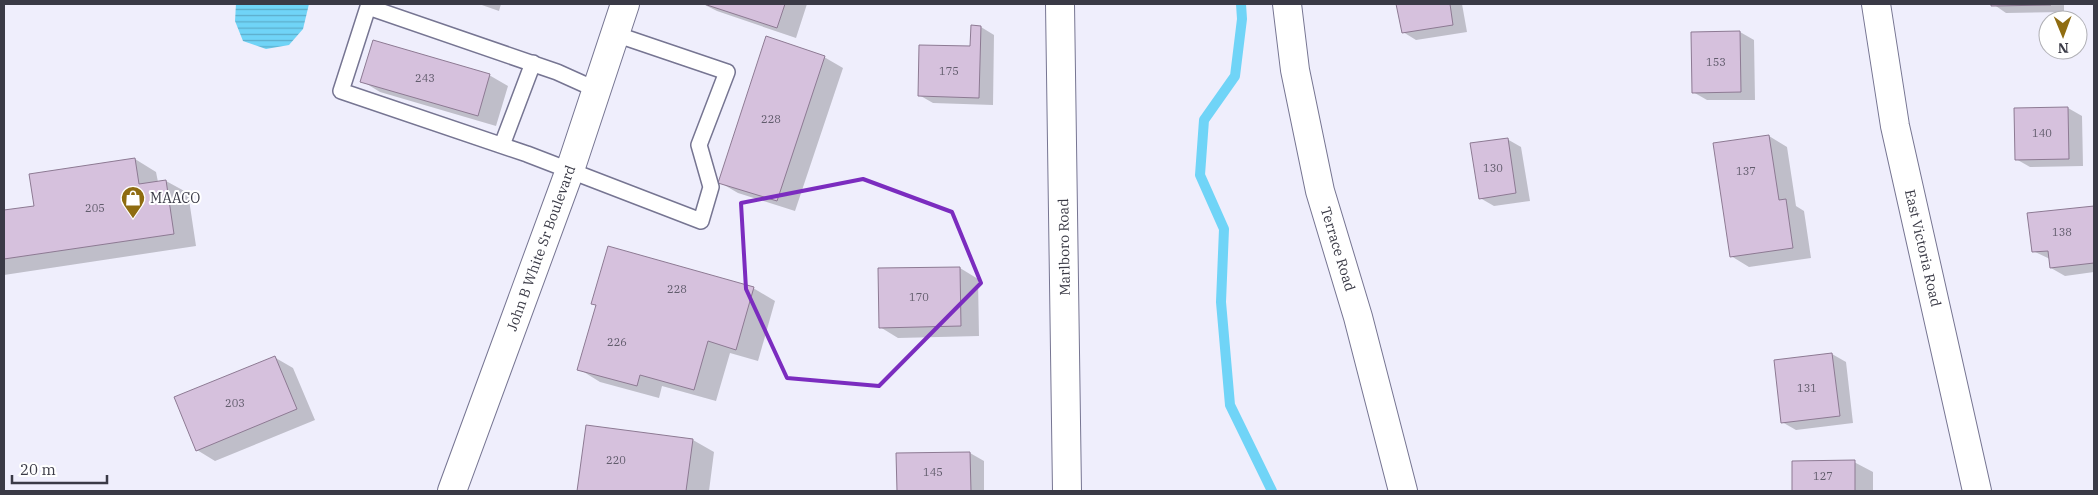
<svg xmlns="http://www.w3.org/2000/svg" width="2098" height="495" font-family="'IBM Plex Serif',serif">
	<defs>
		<pattern id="water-rules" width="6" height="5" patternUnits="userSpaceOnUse" patternTransform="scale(1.25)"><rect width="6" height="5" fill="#70d4f7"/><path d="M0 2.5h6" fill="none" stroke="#5dadca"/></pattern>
	</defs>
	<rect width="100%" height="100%" fill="#efeefc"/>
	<path fill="url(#water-rules)" d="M 236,4 L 309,4 L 303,29 L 289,45 L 266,49 L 243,41 L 235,21 Z"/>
	<path fill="#0003" d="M 479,4 L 501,4 L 499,11 Z
		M 703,4 L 807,4 L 796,38 L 717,11 Z
		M 1398,4 L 1462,4 L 1467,32 L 1416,40 L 1403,32 Z
		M 1993,4 L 2064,4 L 2064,12 L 2006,13 Z
		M 981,27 L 994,35 L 993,105 L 933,103 L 919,95 L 971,47 Z
		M 1740,32 L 1754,40 L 1755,100 L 1707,100 L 1693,92 Z
		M 824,57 L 843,68 L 795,211 L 738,193 L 719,182 Z
		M 489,75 L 508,86 L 496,126 L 380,92 L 362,81 Z
		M 2068,108 L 2082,116 L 2083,166 L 2030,167 L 2016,159 Z
		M 1769,136 L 1787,147 L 1796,206 L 1804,211 L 1811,258 L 1749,267 L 1731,256 Z
		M 1507,139 L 1521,147 L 1530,201 L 1494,206 L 1480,198 Z
		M 135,159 L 156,172 L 158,182 L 166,181 L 188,193 L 196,246 L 4,275 L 4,211 L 35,207 Z
		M 2094,207 L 2094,272 L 2065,276 L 2051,268 L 2050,259 L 2033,251 L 2029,214 Z
		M 960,268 L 978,279 L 979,336 L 898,338 L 880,327 Z
		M 753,288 L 775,301 L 758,361 L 730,353 L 716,401 L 662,386 L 659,398 L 600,382 L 579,369 L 597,306 L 593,303 Z
		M 1832,354 L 1846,362 L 1853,423 L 1796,430 L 1782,422 Z
		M 274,357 L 293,368 L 315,420 L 215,461 L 197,450 Z
		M 587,426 L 693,440 L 714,452 L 709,491 L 579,491 Z
		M 970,453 L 984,461 L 984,491 L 898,491 L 897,454 Z
		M 1854,462 L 1873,472 L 1873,491 L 1794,491 L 1793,463 Z"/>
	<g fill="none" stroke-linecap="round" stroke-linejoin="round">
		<path stroke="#70d4f7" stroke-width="10" d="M 1241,4 L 1242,19 L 1235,76 L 1204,120 L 1200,175 L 1224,229 L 1221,302 L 1230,405 L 1272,491"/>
	</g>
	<path fill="#d6c1dd" stroke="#8d7a93" d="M 704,4 L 785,4 L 777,28 Z
		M 1396,4 L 1450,4 L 1453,25 L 1402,33 Z
		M 1991,4 L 2051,4 L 2051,5 L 1991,6 Z
		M 971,25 L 981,26 L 979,98 L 918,96 L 919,45 L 970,46 Z
		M 1740,31 L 1741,92 L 1692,93 L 1691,32 Z
		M 766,36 L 825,56 L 777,201 L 718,183 Z
		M 373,40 L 490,74 L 478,116 L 360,82 Z
		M 2068,107 L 2069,159 L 2015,160 L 2014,108 Z
		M 1769,135 L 1779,200 L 1786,199 L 1793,248 L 1730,257 L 1713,143 Z
		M 1508,138 L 1516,193 L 1479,199 L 1470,143 Z
		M 135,158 L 139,184 L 166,180 L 174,234 L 4,259 L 4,210 L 34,206 L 29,174 Z
		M 2094,206 L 2094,263 L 2050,268 L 2048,251 L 2032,252 L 2027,213 Z
		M 608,246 L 754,287 L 736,350 L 708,341 L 694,390 L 640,375 L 637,386 L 577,370 L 596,305 L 591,304 Z
		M 960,267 L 961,326 L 879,328 L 878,268 Z
		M 1832,353 L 1840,416 L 1781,423 L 1774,360 Z
		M 275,356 L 297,409 L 196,451 L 174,397 Z
		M 586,425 L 693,439 L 686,491 L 577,491 Z
		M 970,452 L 971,491 L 897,491 L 896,453 Z
		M 1855,460 L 1855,491 L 1792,491 L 1792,461 Z"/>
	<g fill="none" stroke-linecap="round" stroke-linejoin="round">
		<g stroke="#767592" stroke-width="18">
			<path id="service" d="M 597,90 L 557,72 L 368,7 L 341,91 L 527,154 L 701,221 L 711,187 L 699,145 L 727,72 L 615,34
				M 502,145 L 533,63"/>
		</g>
		<g stroke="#767592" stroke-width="30">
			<path id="minor" d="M 1060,4 L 1067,491
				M 1287,4 L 1295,70 L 1320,191 L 1358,317 L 1403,491
				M 1876,4 L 1895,126 L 1977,491"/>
		</g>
		<g stroke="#767592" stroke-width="30">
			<path id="secondary" d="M 452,491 L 570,170 L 625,4"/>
		</g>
		<use href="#service" stroke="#fff" stroke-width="15"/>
		<use href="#minor" stroke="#fff" stroke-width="28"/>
		<use href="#secondary" stroke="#fff" stroke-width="28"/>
	</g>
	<path fill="none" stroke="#7b2cbf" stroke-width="4" stroke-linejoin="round" d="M 863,179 L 952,212 L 981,283 L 879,386 L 787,378 L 746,289 L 741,203 Z"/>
	<defs>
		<g id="shop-pin" transform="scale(1.25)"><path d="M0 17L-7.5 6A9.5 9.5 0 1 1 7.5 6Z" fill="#8f6c11" stroke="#fff"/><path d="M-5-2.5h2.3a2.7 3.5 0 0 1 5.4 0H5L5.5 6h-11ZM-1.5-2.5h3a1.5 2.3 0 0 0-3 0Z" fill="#fff"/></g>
	</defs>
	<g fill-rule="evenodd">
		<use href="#shop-pin" x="133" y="198"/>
	</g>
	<g text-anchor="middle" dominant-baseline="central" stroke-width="4" stroke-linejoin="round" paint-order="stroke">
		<g font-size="11" fill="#615c6c">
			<text x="1716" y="62">153</text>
			<text x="949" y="71">175</text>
			<text x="425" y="78">243</text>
			<text x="771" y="119">228</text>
			<text x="2042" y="133">140</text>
			<text x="1493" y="168">130</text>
			<text x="1746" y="171">137</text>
			<text x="95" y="208">205</text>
			<text x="2062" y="232">138</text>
			<text x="677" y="289">228</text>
			<text x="919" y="297">170</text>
			<text x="617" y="342">226</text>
			<text x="1807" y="388">131</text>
			<text x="235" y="403">203</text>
			<text x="616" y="460">220</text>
			<text x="933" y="472">145</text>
			<text x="1823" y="476">127</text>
		</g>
		<g font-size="14" fill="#3a3a46" stroke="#fff" text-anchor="start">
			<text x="150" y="198">MAACO</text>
		</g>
		<g font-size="14" fill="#3a3a46" stroke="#fff">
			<text transform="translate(1064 247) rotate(-91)">Marlboro Road</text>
			<text transform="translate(541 248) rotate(-70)">John B White Sr Boulevard</text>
			<text transform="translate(1923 248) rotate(77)">East Victoria Road</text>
			<text transform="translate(1338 249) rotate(73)">Terrace Road</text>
		</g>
	</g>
	<rect width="2098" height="495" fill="none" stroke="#3a3a46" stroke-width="10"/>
	<g transform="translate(2063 35) rotate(179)"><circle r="24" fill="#ffffff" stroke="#b0b0b5"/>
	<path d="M0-4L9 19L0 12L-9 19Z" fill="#8f6c11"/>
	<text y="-8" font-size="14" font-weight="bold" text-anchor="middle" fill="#3a3a46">N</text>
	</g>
	<path d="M12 475v8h95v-8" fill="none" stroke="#3a3a46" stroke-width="2.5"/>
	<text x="20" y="475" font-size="15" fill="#3a3a46" stroke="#ffffff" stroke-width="4" paint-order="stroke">20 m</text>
</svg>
